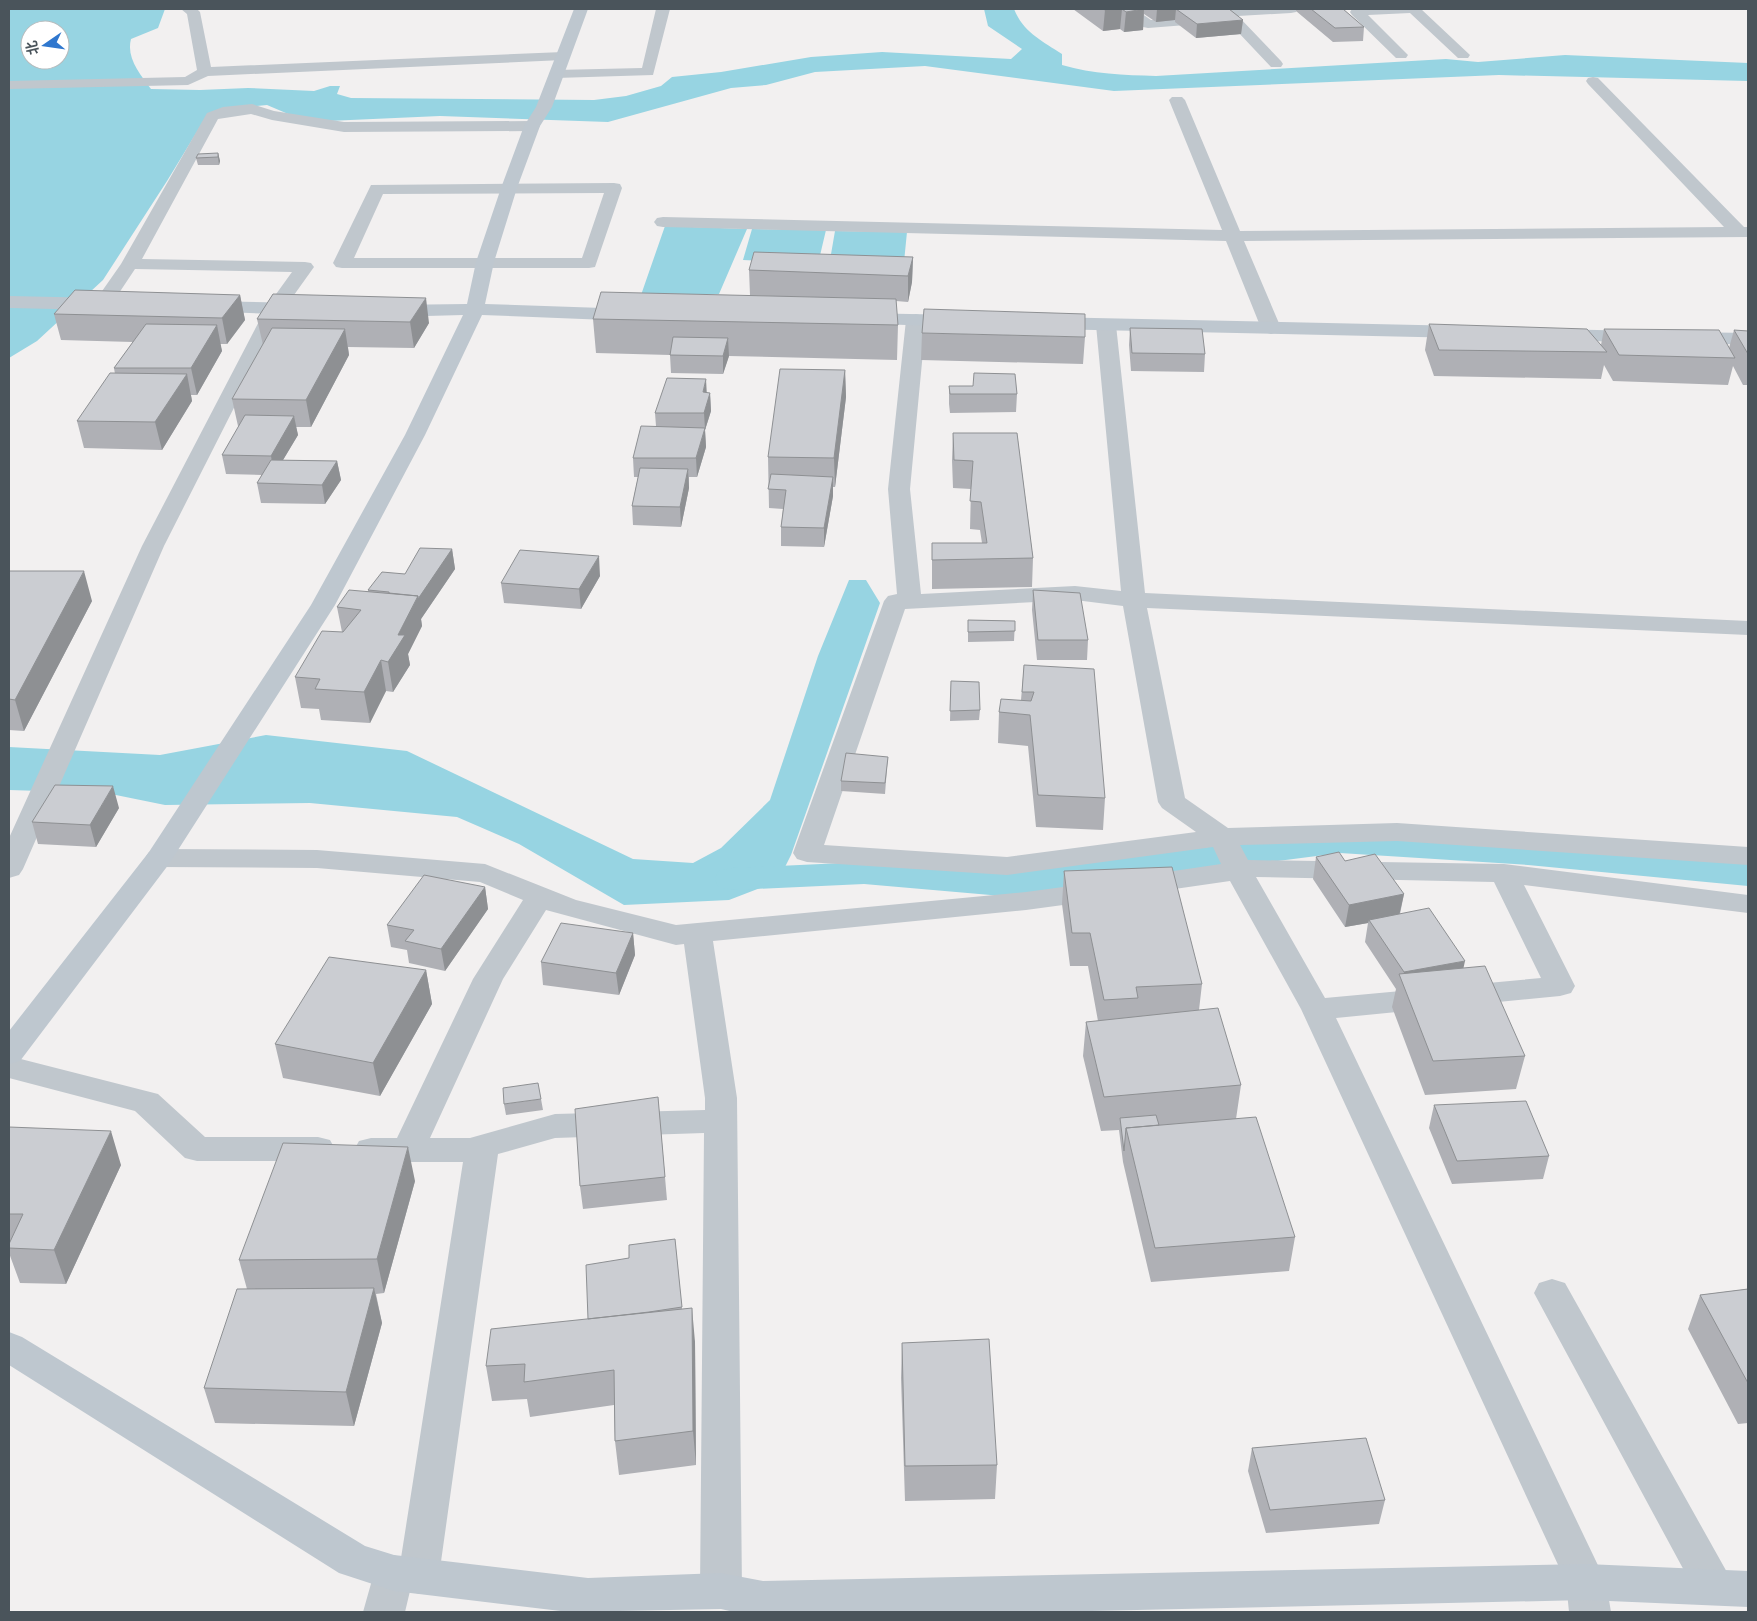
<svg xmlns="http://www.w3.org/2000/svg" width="1757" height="1621" font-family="Quicksand,'Noto Sans SC',sans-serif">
	<rect width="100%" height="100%" fill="#f2f0f0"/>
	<path fill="#97d4e2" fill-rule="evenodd" d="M 9,9 L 165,9 L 158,28 L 131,39 C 126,58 140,74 151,89 L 200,90 L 248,88 L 314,91 L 330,86 L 340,86 L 337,94 L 351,98 L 594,100 L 626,96 L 661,86 L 672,77 L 721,72 L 811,57 L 882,52 L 1011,59 L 1022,49 L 988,26 L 984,9 L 1014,9 C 1023,32 1042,41 1062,54 L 1062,65 C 1093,74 1124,75 1156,76 L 1446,59 L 1478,62 L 1565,55 L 1748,63 L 1748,81 L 1499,75 L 1114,91 L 925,66 L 815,72 L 766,85 L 731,88 L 608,122 L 440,116 L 328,121 L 300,119 L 267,105 L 245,107 L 206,117 L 167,181 L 103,280 L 37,341 L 9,358 ZM 30,30 L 60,30 L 60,60 L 30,60 Z
		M 665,226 L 747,229 L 719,294 L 641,295 Z
		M 752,229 L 826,230 L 818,264 L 743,260 Z
		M 835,231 L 907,232 L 904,262 L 830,260 Z
		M 849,580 L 866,580 L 880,603 L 791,855 L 778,881 L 729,900 L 624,905 L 519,844 L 457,817 L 310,803 L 165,805 L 106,793 L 9,790 L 9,747 L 160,755 L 266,735 L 407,751 L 633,859 L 693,863 L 721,848 L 770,800 L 818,656 Z"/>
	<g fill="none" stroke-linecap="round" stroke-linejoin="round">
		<path fill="#97d4e2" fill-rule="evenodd" d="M 1340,831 L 1528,843 L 1748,864 L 1748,886 L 1528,865 L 1340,853 L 1002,896 L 864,884 L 732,890 L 719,887 L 714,879 L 719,871 L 732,868 L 864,862 L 1002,872 Z"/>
		<path fill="#c0c7cd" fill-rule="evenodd" d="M 181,9 L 197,9 L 200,12 L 211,67 L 563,52 L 568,53 L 570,56 L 568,59 L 563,60 L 208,76 L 188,85 L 9,89 L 9,81 L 185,77 L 197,70 L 187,14 Z
			M 656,9 L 670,9 L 653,75 L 556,78 L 551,77 L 549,74 L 551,71 L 556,70 L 642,68 Z
			M 1119,9 L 1135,9 L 1151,20 L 1212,15 L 1219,19 L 1212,23 L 1148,28 L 1143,27 Z
			M 1229,9 L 1298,9 L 1296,12 L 1291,13 L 1238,16 L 1281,61 L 1283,64 L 1281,67 L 1271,67 L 1220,13 L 1222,10 Z
			M 1352,9 L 1421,9 L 1470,55 L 1468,58 L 1458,58 L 1410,13 L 1368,15 L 1408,55 L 1406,58 L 1396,58 L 1352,15 L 1350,12 Z
			M 1593,77 L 1598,78 L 1744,227 L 1748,227 L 1748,237 L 1244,241 L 1281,328 L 1278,332 L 1271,334 L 1264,332 L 1261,328 L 1226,241 L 663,227 L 657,226 L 654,222 L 657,218 L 663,217 L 1222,230 L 1169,100 L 1172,97 L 1182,97 L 1185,100 L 1240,231 L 1724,227 L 1588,84 L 1586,81 L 1588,78 Z
			M 252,104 L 274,111 L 344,122 L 532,121 L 538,123 L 540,126 L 538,129 L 532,131 L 344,132 L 272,120 L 251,114 L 218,119 L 142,259 L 305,262 L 311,263 L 314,267 L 284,309 L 164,546 L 23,869 L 19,875 L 9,878 L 9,838 L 142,546 L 266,308 L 292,272 L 135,269 L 109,308 L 102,310 L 95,308 L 93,304 L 121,264 L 207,113 L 223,107 Z
			M 614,183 L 620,184 L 622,188 L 595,267 L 589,268 L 342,268 L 336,267 L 333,263 L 371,185 ZM 604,193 L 582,258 L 354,258 L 383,194 Z
			M 916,314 L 923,316 L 926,320 L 910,489 L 921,594 L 1075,586 L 1121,591 L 1096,325 L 1099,321 L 1106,319 L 1113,321 L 1116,325 L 1145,593 L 1748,621 L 1748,635 L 1147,608 L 1185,798 L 1228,828 L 1397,823 L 1748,847 L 1748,865 L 1397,841 L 1240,845 L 1248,860 L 1504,864 L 1748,895 L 1748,913 L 1524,885 L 1575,986 L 1571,993 L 1560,996 L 1336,1018 L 1606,1582 L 1611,1612 L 1569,1612 L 1566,1582 L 1301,1009 L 1230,881 L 1140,894 L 1130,891 L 1126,885 L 1130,879 L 1140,876 L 1221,864 L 1213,847 L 1007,875 L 807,862 L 797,859 L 793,853 L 884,601 L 888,596 L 897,594 L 888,489 L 906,320 L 909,316 ZM 1075,600 L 1123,606 L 1158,802 L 1162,808 L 1196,832 L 1007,857 L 824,845 L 905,609 ZM 1256,877 L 1494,882 L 1541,978 L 1325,998 Z
			M 159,849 L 317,850 L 485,864 L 576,900 L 676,925 L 1026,892 L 1100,882 L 1110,885 L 1114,891 L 1110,897 L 1100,900 L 1026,910 L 713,941 L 737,1098 L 742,1591 L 736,1604 L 721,1609 L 706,1604 L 700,1591 L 704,1133 L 555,1138 L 498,1154 L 439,1576 L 433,1589 L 419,1594 L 410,1591 L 405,1612 L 363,1612 L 374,1573 L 380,1560 L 394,1555 L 401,1558 L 463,1162 L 371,1162 L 359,1159 L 354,1150 L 359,1141 L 371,1138 L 397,1138 L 473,979 L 523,900 L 480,882 L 317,868 L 159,867 L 149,864 L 145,858 L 149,852 ZM 546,910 L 676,945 L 684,944 L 705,1098 L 705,1110 L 555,1114 L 470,1138 L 430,1138 L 503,979 Z
			M 9,1056 L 158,1094 L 205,1137 L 318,1137 L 330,1140 L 335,1149 L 330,1158 L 318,1161 L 197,1161 L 185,1158 L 135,1111 L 9,1078 Z
			M 1552,1279 L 1565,1283 L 1728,1574 L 1734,1587 L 1728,1600 L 1714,1605 L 1700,1600 L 1534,1293 L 1539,1283 Z"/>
		<path fill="#bec7cf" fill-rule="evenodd" d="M 574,9 L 588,9 L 552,107 L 540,126 L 517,188 L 494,262 L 485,304 L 632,309 L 639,311 L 641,315 L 639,319 L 632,321 L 482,315 L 425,435 L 335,605 L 169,864 L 20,1061 L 9,1064 L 9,1031 L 149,852 L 311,605 L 405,435 L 463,315 L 390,317 L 383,315 L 381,311 L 383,307 L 390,305 L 467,304 L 476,262 L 501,188 L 524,126 L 536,107 Z
			M 9,296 L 102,298 L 109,300 L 111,304 L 109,308 L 102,310 L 9,308 Z
			M 205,301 L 302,303 L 309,305 L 311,309 L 309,313 L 302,315 L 198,311 L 196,307 L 198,303 Z
			M 860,313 L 959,315 L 966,317 L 969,321 L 966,325 L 959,327 L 853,323 L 851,319 L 853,315 Z
			M 1047,317 L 1464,326 L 1471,328 L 1474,332 L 1471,336 L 1464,338 L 1047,329 L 1040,327 L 1037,323 L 1040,319 Z
			M 1555,329 L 1639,331 L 1646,333 L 1649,337 L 1646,341 L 1639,343 L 1548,339 L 1545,335 L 1548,331 Z
			M 1687,332 L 1748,333 L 1748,345 L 1680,342 L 1677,338 L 1680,334 Z
			M 9,1332 L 22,1337 L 365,1546 L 394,1555 L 588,1578 L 721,1573 L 763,1581 L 1586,1564 L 1748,1571 L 1748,1607 L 1586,1600 L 1047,1612 L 734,1612 L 721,1609 L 569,1612 L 394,1591 L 339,1573 L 9,1365 Z"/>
	</g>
	<path fill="#afb0b5" d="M 1073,9 L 1229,9 L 1243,20 L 1241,34 L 1196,38 L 1175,22 L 1175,20 L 1156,22 L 1144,14 L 1143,30 L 1124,32 L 1120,29 L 1103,31 Z
		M 1296,9 L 1343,9 L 1364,27 L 1363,41 L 1333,42 L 1296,11 Z
		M 218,153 L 220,161 L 219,165 L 198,165 L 196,158 Z
		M 913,257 L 912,282 L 908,302 L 896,301 L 898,325 L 897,360 L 729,356 L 723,374 L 671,373 L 670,355 L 596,353 L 593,319 L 750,295 L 749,270 Z
		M 273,294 L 429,323 L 414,348 L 348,347 L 349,355 L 311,427 L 296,427 L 298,435 L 283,460 L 337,461 L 341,480 L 325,504 L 261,503 L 257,483 L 262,475 L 226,474 L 222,455 L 239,426 L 238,426 L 232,399 L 263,345 L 257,319 Z
		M 240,295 L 245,320 L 227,344 L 220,344 L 222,351 L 197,395 L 191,395 L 192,401 L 162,450 L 84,448 L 77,421 L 115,374 L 114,368 L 133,342 L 61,340 L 54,314 Z
		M 1429,324 L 1601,345 L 1604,329 L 1729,348 L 1734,330 L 1748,331 L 1748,385 L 1743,385 L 1733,366 L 1728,385 L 1613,381 L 1604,365 L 1601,379 L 1434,376 L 1425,350 Z
		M 1130,328 L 1205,354 L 1204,372 L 1131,371 L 1129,345 Z
		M 922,333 L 1085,337 L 1083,364 L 921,360 Z
		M 845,370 L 846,397 L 835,487 L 833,487 L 833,496 L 824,547 L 781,546 L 781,527 L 783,509 L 769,508 L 768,457 Z
		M 949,386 L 1017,394 L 1016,412 L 950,413 L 949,404 Z
		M 707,393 L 710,393 L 711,411 L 705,430 L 706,447 L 697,477 L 689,477 L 689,488 L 681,527 L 633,525 L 632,506 L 638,477 L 634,477 L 633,458 L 656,426 L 655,413 Z
		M 953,433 L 1017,433 L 1033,558 L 1032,587 L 932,589 L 932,543 L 982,543 L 980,530 L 970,529 L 971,489 L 953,488 L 952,460 Z
		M 452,549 L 455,569 L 421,619 L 422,626 L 408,654 L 410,665 L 393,692 L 386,691 L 370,723 L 321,720 L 319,709 L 301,708 L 295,677 L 342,632 L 337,607 L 368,591 L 368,590 L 405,574 Z
		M 9,571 L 92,601 L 24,731 L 9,730 Z
		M 600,576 L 581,609 L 504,603 L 501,583 Z
		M 1033,590 L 1088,640 L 1087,660 L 1037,660 L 1032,610 Z
		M 968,620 L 1015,621 L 1014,641 L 968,642 Z
		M 1024,665 L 1105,798 L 1103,830 L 1036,827 L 1028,746 L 998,743 L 999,712 L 1021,700 Z
		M 951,681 L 980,710 L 979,720 L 950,721 Z
		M 888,757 L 887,768 L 885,794 L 841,791 L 841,781 Z
		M 119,808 L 96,847 L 38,844 L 32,822 Z
		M 1316,857 L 1345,861 L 1404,894 L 1400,914 L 1463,968 L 1525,1056 L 1516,1089 L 1425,1095 L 1392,1007 L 1396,989 L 1365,942 L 1368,923 L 1345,927 L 1313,879 Z
		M 1064,871 L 1202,984 L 1199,1010 L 1241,1085 L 1236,1119 L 1295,1237 L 1289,1271 L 1151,1282 L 1123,1162 L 1119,1130 L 1101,1131 L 1083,1056 L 1086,1022 L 1098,1021 L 1088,966 L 1070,966 L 1062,904 Z
		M 485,887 L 488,909 L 445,971 L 409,963 L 407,950 L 391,947 L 387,925 Z
		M 633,933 L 635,955 L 619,995 L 543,985 L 541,962 Z
		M 426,970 L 432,1004 L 380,1096 L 283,1078 L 275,1044 Z
		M 658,1097 L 667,1200 L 583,1209 L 580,1186 Z
		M 541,1099 L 543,1110 L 506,1115 L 504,1104 Z
		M 1434,1105 L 1549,1156 L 1543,1179 L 1452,1184 L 1429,1128 Z
		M 9,1127 L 121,1165 L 66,1284 L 20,1283 L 9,1253 Z
		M 415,1181 L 384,1293 L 376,1294 L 382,1323 L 354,1426 L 215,1423 L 204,1388 L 247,1289 L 239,1260 Z
		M 675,1239 L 682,1309 L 695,1342 L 696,1465 L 619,1475 L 615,1441 L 614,1405 L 530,1417 L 527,1399 L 492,1401 L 486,1366 L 588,1319 L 629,1258 Z
		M 1748,1289 L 1748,1423 L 1738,1424 L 1688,1329 L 1700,1295 Z
		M 902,1343 L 997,1465 L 995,1499 L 905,1501 L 901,1378 Z
		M 1252,1448 L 1385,1500 L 1379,1524 L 1266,1533 L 1248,1471 Z"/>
	<path fill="#8e9093" d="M 1122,9 L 1120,29 L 1103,31 L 1105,10 Z
		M 1144,9 L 1143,30 L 1124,32 L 1126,12 Z
		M 1157,9 L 1176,9 L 1175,20 L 1156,22 Z
		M 1243,20 L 1241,34 L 1196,38 L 1197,24 Z
		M 218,153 L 220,161 L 219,165 L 218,157 Z
		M 913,257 L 912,282 L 908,302 L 908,276 Z
		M 240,295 L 245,320 L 227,344 L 222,318 Z
		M 426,298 L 429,323 L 414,348 L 410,322 Z
		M 217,325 L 222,351 L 197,395 L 191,368 Z
		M 345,329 L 349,355 L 311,427 L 306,400 Z
		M 728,338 L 729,356 L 723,374 L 723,356 Z
		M 845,370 L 846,397 L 835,487 L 834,458 Z
		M 187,374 L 192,401 L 162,450 L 155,422 Z
		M 706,379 L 707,397 L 703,392 Z
		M 710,393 L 711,411 L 705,430 L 706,447 L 697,477 L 696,458 L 705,429 L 704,413 Z
		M 294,416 L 298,435 L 274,475 L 271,456 Z
		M 337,461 L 341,480 L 325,504 L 322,485 Z
		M 688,469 L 689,488 L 681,527 L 680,507 Z
		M 833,477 L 833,496 L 824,547 L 824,528 Z
		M 452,549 L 455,569 L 421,619 L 422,626 L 408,654 L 410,665 L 393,692 L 388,662 L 398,635 L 418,596 Z
		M 599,556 L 600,576 L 581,609 L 579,589 Z
		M 84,571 L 92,601 L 24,731 L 15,700 Z
		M 381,660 L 386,691 L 370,723 L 364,692 Z
		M 113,786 L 119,808 L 96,847 L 90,825 Z
		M 485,887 L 488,909 L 445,971 L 441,949 Z
		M 1404,894 L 1399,916 L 1369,920 L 1368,923 L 1345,927 L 1349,905 Z
		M 633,933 L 635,955 L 619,995 L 616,973 Z
		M 1465,961 L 1460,984 L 1402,982 L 1404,972 Z
		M 426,970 L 432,1004 L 380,1096 L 373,1063 Z
		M 111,1131 L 121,1165 L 66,1284 L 54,1250 Z
		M 408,1147 L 415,1181 L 384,1293 L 377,1259 Z
		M 374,1288 L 382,1323 L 354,1426 L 346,1392 Z
		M 692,1308 L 695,1342 L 696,1465 L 693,1431 Z"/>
	<path fill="#cbcdd2" stroke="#8e9093" d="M 1103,9 L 1118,9 L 1105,10 Z
		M 1122,9 L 1144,9 L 1126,12 Z
		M 1176,9 L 1229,9 L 1243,20 L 1197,24 Z
		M 1311,9 L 1343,9 L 1364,27 L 1335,28 Z
		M 218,153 L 218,157 L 196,158 L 198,154 Z
		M 754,252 L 913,257 L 908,276 L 749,270 Z
		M 75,290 L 240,295 L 222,318 L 54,314 Z
		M 601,292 L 896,299 L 898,325 L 593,319 Z
		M 273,294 L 426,298 L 410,322 L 257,319 Z
		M 924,309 L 1085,314 L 1085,337 L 922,333 Z
		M 146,324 L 217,325 L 191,368 L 114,368 Z
		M 1429,324 L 1587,329 L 1607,352 L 1439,350 Z
		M 272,328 L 345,329 L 306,400 L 232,399 Z
		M 1130,328 L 1202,329 L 1205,354 L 1132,353 Z
		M 1604,329 L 1719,330 L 1735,358 L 1619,355 Z
		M 1734,330 L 1748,331 L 1748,354 Z
		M 673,337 L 728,338 L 723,356 L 670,355 Z
		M 780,369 L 845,370 L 834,458 L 768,457 Z
		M 110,373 L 187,374 L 155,422 L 77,421 Z
		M 974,373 L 1015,374 L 1017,394 L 950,394 L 949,386 L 973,386 Z
		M 667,378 L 706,379 L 703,392 L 710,393 L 704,413 L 655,413 Z
		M 245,415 L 294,416 L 271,456 L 222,455 Z
		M 641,426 L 705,428 L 696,458 L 633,458 Z
		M 953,433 L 1017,433 L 1033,558 L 932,560 L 932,543 L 987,543 L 981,502 L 970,501 L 973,461 L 954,460 Z
		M 271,460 L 337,461 L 322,485 L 257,483 Z
		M 640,468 L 688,469 L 680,507 L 632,506 Z
		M 771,474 L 833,477 L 824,528 L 781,527 L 786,490 L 768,489 Z
		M 420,548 L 452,549 L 418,599 L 418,596 L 389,593 L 389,592 L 368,590 L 382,572 L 405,574 Z
		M 520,550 L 599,556 L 579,589 L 501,583 Z
		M 9,571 L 84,571 L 15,700 L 9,699 Z
		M 349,590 L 418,596 L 398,635 L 405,635 L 388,662 L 381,660 L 364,692 L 315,689 L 320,679 L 295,677 L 322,631 L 343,632 L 361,610 L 337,607 Z
		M 1033,590 L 1080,593 L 1088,640 L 1038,640 Z
		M 968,620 L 1015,621 L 1015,631 L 968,632 Z
		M 1024,665 L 1094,669 L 1105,798 L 1038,795 L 1030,715 L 999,712 L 1001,699 L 1031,701 L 1034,692 L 1022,692 Z
		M 951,681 L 979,682 L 980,710 L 950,711 Z
		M 846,753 L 888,757 L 885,783 L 841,781 Z
		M 55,785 L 113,786 L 90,825 L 32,822 Z
		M 1339,852 L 1345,861 L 1375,854 L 1404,894 L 1349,905 L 1316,857 Z
		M 1172,867 L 1202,984 L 1136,987 L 1138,998 L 1104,1000 L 1090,933 L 1072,933 L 1064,871 Z
		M 424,875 L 485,887 L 441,949 L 405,941 L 414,930 L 387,925 Z
		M 1429,908 L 1465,961 L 1404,972 L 1369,920 Z
		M 561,923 L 633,933 L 616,973 L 541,962 Z
		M 329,957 L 426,970 L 373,1063 L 275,1044 Z
		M 1485,966 L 1525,1056 L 1433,1061 L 1399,974 Z
		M 1218,1008 L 1241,1085 L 1104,1097 L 1086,1022 Z
		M 538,1083 L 541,1099 L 504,1104 L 503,1088 Z
		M 658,1097 L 665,1177 L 580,1186 L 575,1109 Z
		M 1526,1101 L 1549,1156 L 1457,1161 L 1434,1105 Z
		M 1156,1115 L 1159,1125 L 1126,1128 L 1124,1151 L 1120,1118 Z
		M 1256,1117 L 1295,1237 L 1155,1248 L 1126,1128 Z
		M 9,1127 L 111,1131 L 54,1250 L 9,1248 L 9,1244 L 23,1214 L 9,1214 Z
		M 283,1143 L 408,1147 L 377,1259 L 239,1260 Z
		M 675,1239 L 682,1307 L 649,1312 L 588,1319 L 586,1265 L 629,1258 L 629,1245 Z
		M 374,1288 L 346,1392 L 204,1388 L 237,1289 Z
		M 1748,1289 L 1748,1383 L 1700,1295 Z
		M 692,1308 L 693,1431 L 615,1441 L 614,1370 L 524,1382 L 525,1364 L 486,1366 L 491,1329 Z
		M 989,1339 L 997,1465 L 905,1466 L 902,1343 Z
		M 1366,1438 L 1385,1500 L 1270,1510 L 1252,1448 Z"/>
	<rect width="1757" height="1621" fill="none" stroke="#4a545b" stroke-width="20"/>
	<g transform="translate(45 45) rotate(257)"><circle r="24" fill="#ffffff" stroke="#b7bbbd"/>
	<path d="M0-4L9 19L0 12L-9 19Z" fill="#2f77ce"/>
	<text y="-8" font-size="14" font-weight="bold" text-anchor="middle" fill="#4a545b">北</text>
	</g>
</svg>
